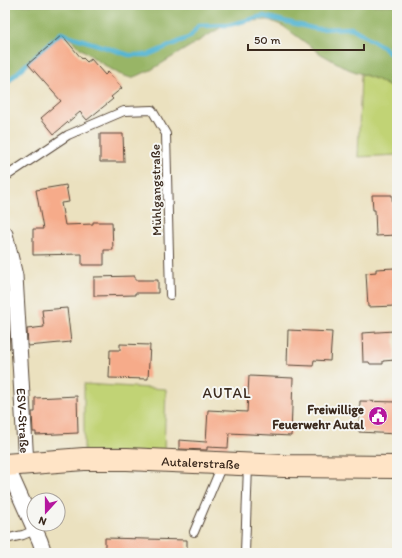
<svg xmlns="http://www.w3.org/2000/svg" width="402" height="558" font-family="Itim,sans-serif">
	<rect width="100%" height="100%" fill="#f6f6f2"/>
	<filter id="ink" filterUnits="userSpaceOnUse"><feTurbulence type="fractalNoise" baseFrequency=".025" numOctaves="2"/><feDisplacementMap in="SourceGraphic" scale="8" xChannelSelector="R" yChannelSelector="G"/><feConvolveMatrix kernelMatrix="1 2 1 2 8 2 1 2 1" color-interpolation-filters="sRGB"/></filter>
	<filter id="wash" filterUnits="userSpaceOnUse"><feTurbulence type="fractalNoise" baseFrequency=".012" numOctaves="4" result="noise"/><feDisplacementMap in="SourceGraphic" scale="16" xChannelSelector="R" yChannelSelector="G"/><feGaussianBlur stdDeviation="0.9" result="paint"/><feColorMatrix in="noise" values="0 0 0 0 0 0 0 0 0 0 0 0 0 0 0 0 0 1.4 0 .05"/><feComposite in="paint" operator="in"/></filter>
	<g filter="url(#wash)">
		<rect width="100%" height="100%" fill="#ebe1bf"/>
		<path fill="#c1d375" stroke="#7e7e4a" d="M 361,74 L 376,79 L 397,91 L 397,155 L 358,157 Z
			M 84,384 L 166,389 L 164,452 L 84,453 Z"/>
		<path fill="#98b566" stroke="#6a7042" d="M 5,5 L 397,5 L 397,91 L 376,79 L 348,69 L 321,54 L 283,26 L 269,20 L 248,21 L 225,25 L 151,70 L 131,78 L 119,74 L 98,61 L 80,48 L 63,32 L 26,62 L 5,89 L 5,76 L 6,75 L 5,71 Z"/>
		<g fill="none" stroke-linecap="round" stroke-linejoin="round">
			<path stroke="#55b5d3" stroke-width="4.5" d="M 5,84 L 61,33 L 129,55 L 148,55 L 190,37 L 198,26 L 229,25 L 263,16 L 316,29 L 352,28 L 383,47 L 397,59"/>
		</g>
		<g id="blocks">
			<path fill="#f6ab8a" d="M 62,35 L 82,59 L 83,58 L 87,62 L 91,59 L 105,75 L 108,72 L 122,88 L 111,97 L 113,99 L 87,120 L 80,112 L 54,134 L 41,118 L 61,101 L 28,64 Z
				M 100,134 L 123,134 L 124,162 L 100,162 Z
				M 66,185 L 69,202 L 61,203 L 65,225 L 93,224 L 93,222 L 112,222 L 113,250 L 104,250 L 104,265 L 82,265 L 82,254 L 33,255 L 33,229 L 43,229 L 36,190 Z
				M 372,195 L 392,195 L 393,210 L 397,210 L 397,235 L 376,236 L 375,210 L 373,210 Z
				M 395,268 L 395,271 L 397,271 L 397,306 L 368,307 L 366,273 L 376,272 L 376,269 Z
				M 135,276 L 135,280 L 158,280 L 158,293 L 135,293 L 135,295 L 94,296 L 94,277 Z
				M 67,308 L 71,342 L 28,346 L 27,329 L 44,327 L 42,310 Z
				M 288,330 L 332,332 L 330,361 L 314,360 L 313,366 L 287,365 Z
				M 5,331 L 9,331 L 10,348 L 5,349 Z
				M 394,331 L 395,360 L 383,361 L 383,364 L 370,364 L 369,362 L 363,362 L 362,333 Z
				M 120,344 L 150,345 L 148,379 L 109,378 L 110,350 L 120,350 Z
				M 249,376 L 293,378 L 291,436 L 229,433 L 228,448 L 207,447 L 207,450 L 179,449 L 179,440 L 206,442 L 208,410 L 247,412 Z
				M 77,396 L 78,433 L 36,435 L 36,432 L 33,432 L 32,412 L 35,412 L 35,398 Z
				M 360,401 L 397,402 L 397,434 L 359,432 Z
				M 105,538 L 187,540 L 187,553 L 105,553 Z"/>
		</g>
	</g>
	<g filter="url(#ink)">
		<use href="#blocks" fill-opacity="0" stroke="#554536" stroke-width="1"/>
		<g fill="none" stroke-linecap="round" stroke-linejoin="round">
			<g stroke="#554536" stroke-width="10">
				<path id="lane" d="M 5,177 L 68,135 L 124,111 L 152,110 L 166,134 L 170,295
					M 194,532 L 222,465
					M 5,539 L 23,535 L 35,530
					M 245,553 L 248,465"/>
			</g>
			<g stroke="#554536" stroke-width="17">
				<g id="street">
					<path id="s1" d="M 5,234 L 15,276 L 26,464"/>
					<path d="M 9,465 L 11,476 L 40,541 L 44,553"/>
				</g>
			</g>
			<g stroke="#554536" stroke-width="24">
				<g id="secondary">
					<path id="s2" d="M 5,465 L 84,459 L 127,459 L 284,466 L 397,467"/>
				</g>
			</g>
			<use href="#lane" stroke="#fff" stroke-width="8"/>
			<use href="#street" stroke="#fff" stroke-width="15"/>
			<use href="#secondary" stroke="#ffe4c6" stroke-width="22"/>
		</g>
	</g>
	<defs>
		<g id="civic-disc" transform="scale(1)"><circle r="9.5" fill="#b5179e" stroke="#f6f6f2"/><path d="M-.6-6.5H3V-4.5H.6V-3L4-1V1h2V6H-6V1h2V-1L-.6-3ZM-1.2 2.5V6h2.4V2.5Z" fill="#fff"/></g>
	</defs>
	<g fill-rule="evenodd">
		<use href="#civic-disc" x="378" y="416"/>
	</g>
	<g text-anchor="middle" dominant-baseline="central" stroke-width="4" stroke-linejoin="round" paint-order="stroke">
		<g font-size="13" fill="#3b2a1e" stroke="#f6f6f2">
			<text transform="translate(156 190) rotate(-91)">Mühlgangstraße</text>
			<text stroke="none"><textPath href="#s1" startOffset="188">ESV-Straße</textPath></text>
			<text stroke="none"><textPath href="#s2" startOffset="196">Autalerstraße</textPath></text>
		</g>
		<g font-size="13" font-weight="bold" fill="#3b2a1e" stroke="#f6f6f2" text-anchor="end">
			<text x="364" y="409">Freiwillige<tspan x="364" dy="15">Feuerwehr Autal</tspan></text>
		</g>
		<g font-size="15" letter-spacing="1" fill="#3b2a1e" stroke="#f6f6f2">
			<text x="227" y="393">AUTAL</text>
		</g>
	</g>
	<rect width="402" height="558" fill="none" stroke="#f6f6f2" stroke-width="20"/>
	<g transform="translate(46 512) rotate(201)"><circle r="19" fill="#f6f6f2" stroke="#aba49d"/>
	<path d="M0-3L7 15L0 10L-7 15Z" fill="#b5179e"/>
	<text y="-6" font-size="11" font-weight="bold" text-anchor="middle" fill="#3b2a1e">N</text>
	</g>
	<path d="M248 44v6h116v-6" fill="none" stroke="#3b2a1e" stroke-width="2"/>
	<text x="254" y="44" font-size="12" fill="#3b2a1e" stroke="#f6f6f2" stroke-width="3" paint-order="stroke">50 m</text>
</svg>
